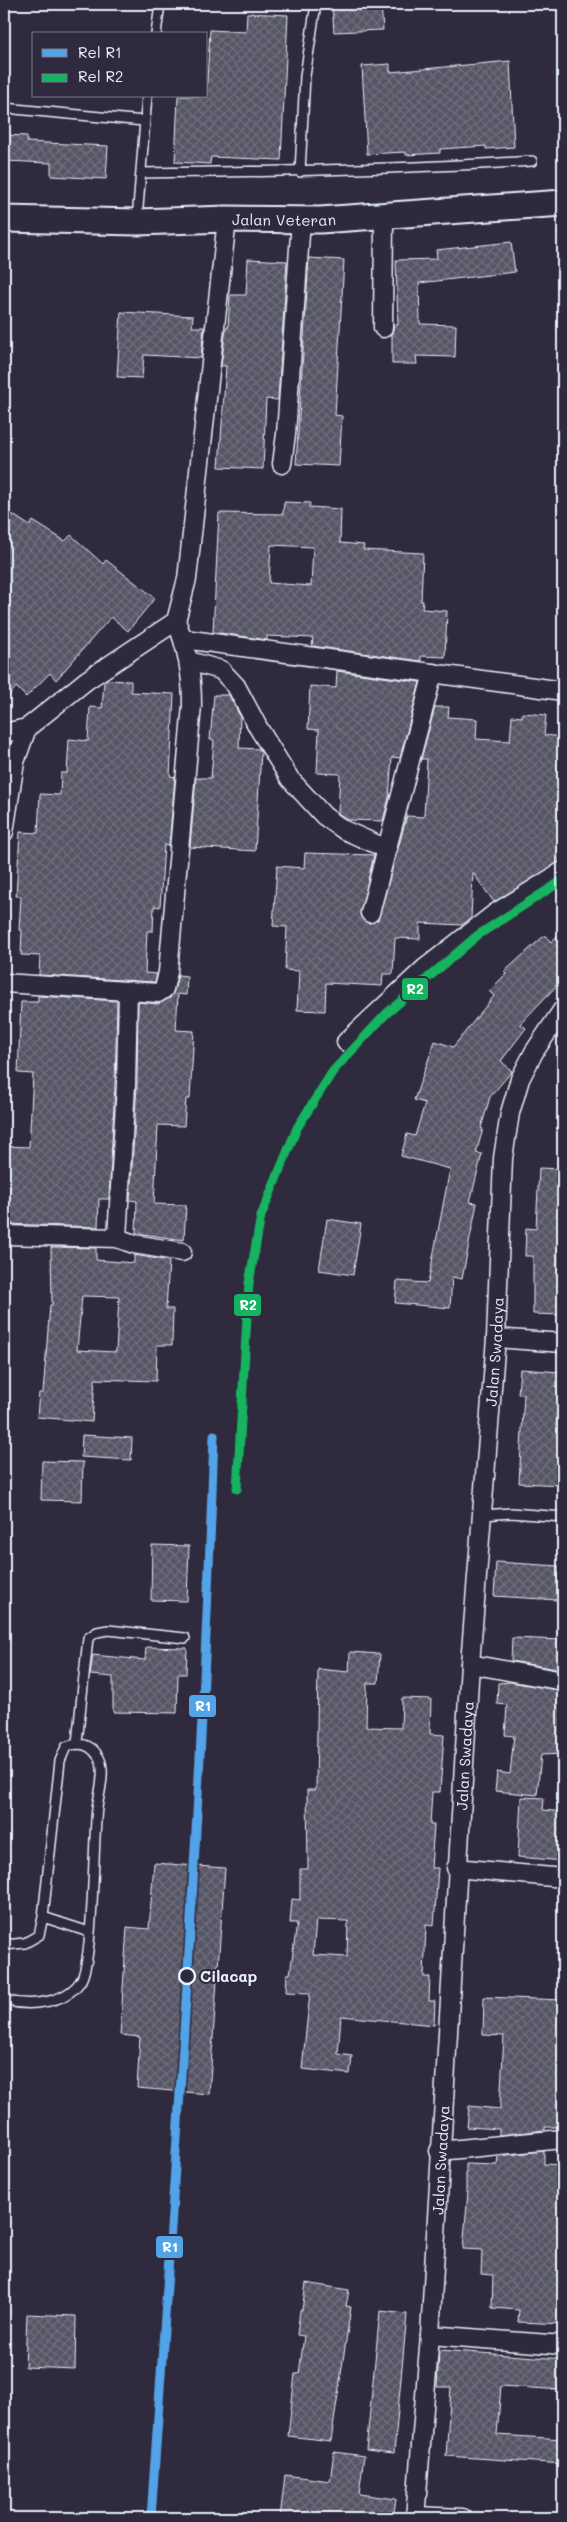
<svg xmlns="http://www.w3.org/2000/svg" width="567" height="2522" font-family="Mali,sans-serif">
	<defs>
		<pattern id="building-cross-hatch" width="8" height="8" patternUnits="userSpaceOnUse" patternTransform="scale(1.25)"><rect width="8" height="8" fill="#575565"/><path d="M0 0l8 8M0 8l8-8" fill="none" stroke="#6f6e7c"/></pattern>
	</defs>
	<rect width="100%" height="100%" fill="#2f2a3d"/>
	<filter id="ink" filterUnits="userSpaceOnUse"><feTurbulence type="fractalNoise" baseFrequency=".02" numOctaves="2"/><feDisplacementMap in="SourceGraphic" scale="10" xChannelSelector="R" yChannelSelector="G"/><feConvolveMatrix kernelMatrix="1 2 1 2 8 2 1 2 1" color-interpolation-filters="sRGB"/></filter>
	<g filter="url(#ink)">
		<path fill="url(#building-cross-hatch)" stroke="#e8f1f8" fill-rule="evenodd" d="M 332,4 L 381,4 L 383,30 L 334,32 Z
			M 247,13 L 288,15 L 281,160 L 211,157 L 210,164 L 175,162 L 178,96 L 206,96 L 210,30 L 246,32 Z
			M 510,61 L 514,147 L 486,149 L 486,146 L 440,149 L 440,153 L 406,155 L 406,152 L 367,154 L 362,66 L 390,64 L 390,72 Z
			M 4,135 L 27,136 L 27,142 L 108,146 L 106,179 L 51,176 L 51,163 L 4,161 Z
			M 511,242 L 515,272 L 419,283 L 420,324 L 456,325 L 455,357 L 416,356 L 417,364 L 392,364 L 392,334 L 394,325 L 398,325 L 396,260 L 437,259 L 436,250 Z
			M 309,258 L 344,260 L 335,415 L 342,416 L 339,466 L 296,464 Z
			M 248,259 L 287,261 L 278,400 L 266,399 L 263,469 L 219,467 L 226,366 L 221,366 L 226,328 L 228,328 L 230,295 L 246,295 Z
			M 121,312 L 193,316 L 192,327 L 204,327 L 201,358 L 144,355 L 142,378 L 117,377 Z
			M 284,502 L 310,503 L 309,507 L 341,509 L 340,543 L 364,545 L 363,550 L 423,553 L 421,601 L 423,601 L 422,609 L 447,611 L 445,657 L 421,656 L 421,661 L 312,646 L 313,638 L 267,636 L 267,640 L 213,632 L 219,513 L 283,514 ZM 271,545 L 313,547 L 311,586 L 269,583 Z
			M 4,509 L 30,526 L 33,521 L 65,541 L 71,535 L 103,564 L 106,560 L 155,598 L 128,631 L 111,617 L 56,680 L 50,673 L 26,697 L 16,687 L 4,702 Z
			M 337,671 L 420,682 L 400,758 L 392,757 L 389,797 L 383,821 L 348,820 L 338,813 L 340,774 L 317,773 L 319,730 L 308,729 L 310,686 L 336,688 Z
			M 106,680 L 131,681 L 131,692 L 174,694 L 170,776 L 175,777 L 169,846 L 164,845 L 160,907 L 154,906 L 153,931 L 147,931 L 145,973 L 157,974 L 155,982 L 39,975 L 40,956 L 21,955 L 22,930 L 19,930 L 21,896 L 16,896 L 20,832 L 38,833 L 40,794 L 60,795 L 61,773 L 67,773 L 69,739 L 88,741 L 90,707 L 102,708 L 104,682 Z
			M 214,695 L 229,695 L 240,716 L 239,748 L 259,749 L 261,752 L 255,851 L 190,847 L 196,778 L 211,778 L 214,740 L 210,740 Z
			M 435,707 L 449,707 L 448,717 L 477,719 L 476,739 L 510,741 L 512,716 L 522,717 L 522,713 L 546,715 L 544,735 L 563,737 L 563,860 L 494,902 L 473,873 L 471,918 L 462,925 L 420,923 L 420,939 L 395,938 L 393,974 L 383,974 L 382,986 L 326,983 L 325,1011 L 297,1010 L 299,971 L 285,970 L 287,927 L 273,926 L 277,866 L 304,868 L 305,853 L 374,855 L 360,915 L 368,923 L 378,920 L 407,816 L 424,817 L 427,759 L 421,759 Z
			M 563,930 L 563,979 L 520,1024 L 526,1028 L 501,1061 L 512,1071 L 490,1097 L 481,1128 L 483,1129 L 476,1153 L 482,1154 L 470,1202 L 477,1203 L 462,1279 L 452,1277 L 450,1308 L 395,1303 L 397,1281 L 428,1283 L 450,1169 L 401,1156 L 407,1134 L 415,1136 L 425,1103 L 414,1100 L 435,1041 L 453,1047 L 494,996 L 489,991 L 506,974 L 504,972 L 545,935 L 551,942 Z
			M 178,975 L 187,976 L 186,995 L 178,994 L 176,1030 L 194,1031 L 190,1099 L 186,1099 L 184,1126 L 158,1125 L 154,1204 L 186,1205 L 184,1240 L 136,1233 L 137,1201 L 130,1200 L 137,1086 L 138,1002 L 158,1004 L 170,998 L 174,991 Z
			M 38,996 L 117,1001 L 115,1085 L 109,1199 L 99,1199 L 98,1227 L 4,1224 L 4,1146 L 29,1147 L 33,1074 L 18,1073 L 21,1002 L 38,1002 Z
			M 539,1168 L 563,1169 L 563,1315 L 533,1314 L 533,1256 L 525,1256 L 526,1228 L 536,1229 Z
			M 327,1219 L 361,1224 L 353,1275 L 319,1270 Z
			M 51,1247 L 96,1248 L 96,1260 L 134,1263 L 134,1255 L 169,1261 L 166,1309 L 173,1309 L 172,1345 L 157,1345 L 156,1381 L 95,1379 L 92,1422 L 37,1417 L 39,1393 L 43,1393 L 50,1305 L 52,1305 ZM 82,1296 L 119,1297 L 116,1352 L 77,1350 Z
			M 520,1369 L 560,1372 L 556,1426 L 563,1426 L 563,1485 L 519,1483 L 524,1394 L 518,1394 Z
			M 82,1435 L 132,1438 L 131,1460 L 81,1457 Z
			M 42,1461 L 83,1462 L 82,1501 L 41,1500 Z
			M 152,1545 L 189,1546 L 187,1601 L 151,1600 Z
			M 496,1562 L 559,1566 L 558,1600 L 494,1596 Z
			M 512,1638 L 563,1640 L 563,1670 L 511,1661 Z
			M 146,1647 L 187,1648 L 186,1674 L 178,1674 L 177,1713 L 113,1712 L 113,1677 L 90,1675 L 93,1655 L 145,1660 Z
			M 350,1652 L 380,1654 L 378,1683 L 367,1683 L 366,1727 L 401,1728 L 402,1698 L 431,1699 L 430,1734 L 444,1735 L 440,1792 L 432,1792 L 430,1825 L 434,1825 L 431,1868 L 438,1868 L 434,1926 L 426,1925 L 424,1977 L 430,1977 L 429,2001 L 435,2001 L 434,2025 L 341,2016 L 338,2054 L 352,2056 L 350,2074 L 302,2069 L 310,1993 L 286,1992 L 287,1974 L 290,1974 L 297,1923 L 290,1923 L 292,1899 L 300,1900 L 300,1869 L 308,1869 L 307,1790 L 316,1790 L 318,1669 L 349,1672 ZM 316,1920 L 348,1921 L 347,1957 L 313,1955 Z
			M 510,1682 L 563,1691 L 563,1754 L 541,1755 L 537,1795 L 495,1791 L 497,1772 L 510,1774 L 514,1736 L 505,1735 L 507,1705 L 497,1704 L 498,1683 Z
			M 521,1797 L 544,1798 L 543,1810 L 563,1812 L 563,1861 L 518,1857 Z
			M 154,1863 L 225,1868 L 209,2094 L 137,2088 L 140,2037 L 120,2035 L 127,1927 L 149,1929 Z
			M 484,1997 L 563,2000 L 563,2127 L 545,2127 L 545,2130 L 499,2135 L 499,2129 L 467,2127 L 469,2106 L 500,2109 L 500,2106 L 504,2036 L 483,2035 Z
			M 544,2151 L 544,2164 L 562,2165 L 560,2195 L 563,2196 L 563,2324 L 518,2322 L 519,2310 L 492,2308 L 493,2275 L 481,2274 L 482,2250 L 463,2249 L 468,2192 L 466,2192 L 466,2164 L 497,2165 L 498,2156 Z
			M 306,2283 L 349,2290 L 346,2306 L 351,2307 L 331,2441 L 288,2436 L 295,2374 L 299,2374 L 304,2336 L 297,2335 L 300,2310 L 302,2310 Z
			M 380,2311 L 407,2314 L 394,2453 L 366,2450 Z
			M 27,2314 L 76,2316 L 75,2369 L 25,2367 Z
			M 439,2350 L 563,2359 L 563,2390 L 501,2386 L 497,2435 L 563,2439 L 563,2464 L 446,2456 L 451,2387 L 437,2387 Z
			M 334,2452 L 364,2456 L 359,2494 L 396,2499 L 393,2518 L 280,2518 L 285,2475 L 330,2481 Z"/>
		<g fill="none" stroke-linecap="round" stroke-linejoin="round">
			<g stroke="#e8f1f8" stroke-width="12">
				<path id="service" d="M 156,34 L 160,4
					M 4,108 L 144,121
					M 300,172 L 305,76 L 316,4
					M 141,173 C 271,172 402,169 532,161
					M 137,220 L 147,96
					M 483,1515 L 511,1513 L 563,1517
					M 77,1743 L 88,1638 L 97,1632 L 108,1630 L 185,1638
					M 43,1917 L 89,1932
					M 4,1945 L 25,1943 L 39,1935 L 43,1917 L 60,1761 L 66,1747 C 78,1742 90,1743 98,1756 C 107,1768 99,1794 97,1808 C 93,1839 94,1964 80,1982 C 64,2004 29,2007 4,2000"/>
			</g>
			<g stroke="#e8f1f8" stroke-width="21">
				<g id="minor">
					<path d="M 383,328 L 384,217"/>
					<path d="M 282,464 L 286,434 L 301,220"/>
					<path d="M 184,639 L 563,691"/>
					<path d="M 189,661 L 221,670 L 236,686 L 259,729 L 290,779 L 324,816 L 344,830 L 387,849"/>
					<path d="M 4,733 L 27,728"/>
					<path d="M 4,832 L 15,762 L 27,728 L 87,680 L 176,621 L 187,579 L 227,219"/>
					<path d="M 370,913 L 433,673"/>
					<path d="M 4,983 L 158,993 L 164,989 L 168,972 L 192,705 C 192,675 188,649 176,621"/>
					<path d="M 346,1042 L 425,968 L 494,914 L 563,871"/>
					<path d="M 4,1235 L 117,1238 L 126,1085 L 128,991"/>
					<path d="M 117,1238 L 134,1244 L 182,1252"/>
					<path d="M 496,1338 L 563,1343"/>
					<path d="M 470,1664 L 563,1681"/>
					<path d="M 456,1868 L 563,1878"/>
					<path d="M 439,2151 L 563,2139"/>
					<path d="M 430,2335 L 563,2345"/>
					<path d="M 415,2516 L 463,2518"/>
					<path id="s1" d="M 415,2518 L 430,2335 L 470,1664 L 496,1338 L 503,1158 L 510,1113 L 520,1079 L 534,1052 L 563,1009"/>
				</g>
			</g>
			<g stroke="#e8f1f8" stroke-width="29">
				<g id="secondary">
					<path id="s2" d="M 4,219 L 137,222 L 227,219 L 320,220 L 563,203"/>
				</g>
			</g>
			<use href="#service" stroke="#2f2a3d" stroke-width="9"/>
			<use href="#minor" stroke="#2f2a3d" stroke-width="18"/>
			<use href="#secondary" stroke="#2f2a3d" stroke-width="25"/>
			<g stroke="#2f2a3d" stroke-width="12">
				<path id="rail-1" d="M 151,2518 C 176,2158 202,1797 214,1435"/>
			</g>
			<g stroke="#2f2a3d" stroke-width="12">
				<path id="rail-2" d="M 237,1489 L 249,1283 L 261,1216 L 297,1128 L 333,1071 L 386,1014 L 478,935 L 563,880"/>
			</g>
			<use href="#rail-1" stroke="#53a3e8" stroke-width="9"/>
			<use href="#rail-2" stroke="#13b361" stroke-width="9"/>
		</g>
	</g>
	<circle fill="#2f2a3d" stroke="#e8f1f8" stroke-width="2.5" cx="187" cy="1976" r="8"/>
	<g text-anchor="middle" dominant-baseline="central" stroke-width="4" stroke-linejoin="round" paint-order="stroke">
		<g font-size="15" fill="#e8f1f8" stroke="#2f2a3d">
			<text stroke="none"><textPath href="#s2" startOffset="280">Jalan Veteran</textPath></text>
			<text stroke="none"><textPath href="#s1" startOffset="1169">Jalan Swadaya</textPath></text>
			<text stroke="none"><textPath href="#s1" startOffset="764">Jalan Swadaya</textPath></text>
			<text stroke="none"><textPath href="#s1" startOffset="359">Jalan Swadaya</textPath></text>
		</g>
		<g font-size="15" font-weight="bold" fill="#e8f1f8" stroke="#2f2a3d" text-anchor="start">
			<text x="200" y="1976">Cilacap</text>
		</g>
	</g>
	<g stroke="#2f2a3d" stroke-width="2">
		<rect x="401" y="977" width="28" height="24" rx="5" fill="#13b361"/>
		<rect x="233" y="1293" width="29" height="24" rx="5" fill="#13b361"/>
		<rect x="188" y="1694" width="29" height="24" rx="5" fill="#53a3e8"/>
		<rect x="155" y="2235" width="29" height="24" rx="5" fill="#53a3e8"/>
	</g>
	<g font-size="14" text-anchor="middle" font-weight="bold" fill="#fff">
		<text x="415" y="994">R2</text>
		<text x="248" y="1310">R2</text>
		<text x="203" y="1711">R1</text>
		<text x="170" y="2252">R1</text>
	</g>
	<rect width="567" height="2522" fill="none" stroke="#2f2a3d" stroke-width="20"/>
	<rect x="10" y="10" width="547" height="2502" fill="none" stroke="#e8f1f8" stroke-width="2" filter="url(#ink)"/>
	<rect x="32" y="32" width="175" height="65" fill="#2f2a3d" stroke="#797a88"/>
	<rect x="42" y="49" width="25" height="8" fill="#53a3e8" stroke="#797a88"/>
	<text x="78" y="58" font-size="15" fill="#e8f1f8">Rel R1</text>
	<rect x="42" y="74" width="25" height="8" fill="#13b361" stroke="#797a88"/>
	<text x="78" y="82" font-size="15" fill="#e8f1f8">Rel R2</text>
</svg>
